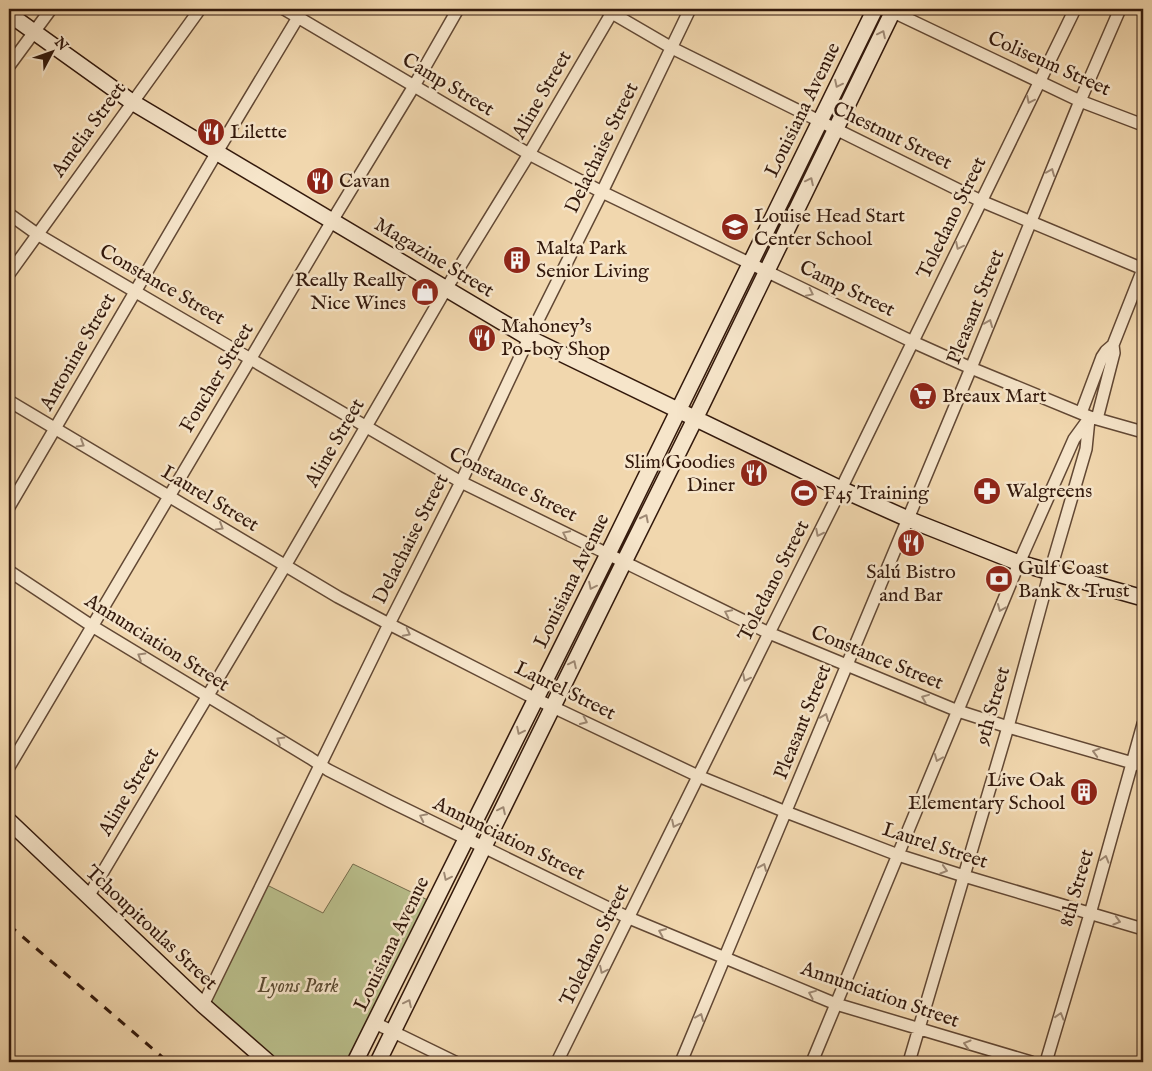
<svg xmlns="http://www.w3.org/2000/svg" width="1152" height="1071" font-family="'IM FELL English',serif">
	<rect width="100%" height="100%" fill="#f1d7ae"/>
	<filter id="stains"><feTurbulence type="fractalNoise" baseFrequency=".004" numOctaves="4"/><feColorMatrix values="0 0 0 0 .2 0 0 0 0 .09 0 0 0 0 .02 0 0 0 .5 -.17"/></filter>
	<radialGradient id="worn" r=".72"><stop offset=".6" stop-color="#630" stop-opacity="0"/><stop offset="1" stop-color="#630" stop-opacity=".3"/></radialGradient>
	<path fill="#b9be8b" stroke="#766c4c" d="M 353,864 L 434,903 L 355,1062 L 268,1062 L 203,1005 L 263,883 L 323,913 Z"/>
	<g fill="none" stroke-linecap="round" stroke-linejoin="round">
		<g stroke="#624834" stroke-width="14">
			<path id="street" d="M 284,9 L 529,154 L 602,192 L 913,342 L 971,368 L 1090,417 L 1143,432
				M 605,9 L 672,48 L 981,201 L 1143,269
				M 887,9 L 1080,101 L 1143,125
				M 9,66 L 51,9
				M 9,214 L 37,234 L 81,260 L 461,482 L 769,633 L 958,711 L 1008,727 L 1143,766
				M 9,274 L 200,9
				M 9,401 L 338,597 L 389,624 L 536,699 L 698,776 L 786,812 L 898,855 L 964,876 L 1143,929
				M 1081,413 L 1102,357 L 1106,351 L 1113,345
				M 1097,419 L 1114,353 L 1113,345 L 1143,269
				M 9,507 L 217,152 L 303,9
				M 9,571 L 92,626 L 310,758 L 328,770 L 389,801 L 629,918 L 836,1004 L 1031,1062
				M 9,767 L 332,221 L 414,86 L 458,9
				M 88,897 L 285,566 L 446,289 L 529,154 L 614,9
				M 203,1005 L 389,624 L 461,482 L 529,338 L 602,192 L 690,9
				M 375,1023 L 455,1062
				M 557,1062 L 769,633 L 841,489 L 1075,9
				M 681,1062 L 971,368 L 1080,101 L 1120,9
				M 812,1062 L 1019,563 L 1074,439 L 1090,417
				M 909,1062 L 1008,727 L 1050,572 L 1086,449 L 1089,419
				M 1046,1062 L 1090,914 L 1143,724"/>
		</g>
		<g stroke="#33190c" stroke-width="18">
			<path id="secondary" d="M 9,14 L 132,102 L 529,338 L 841,489 L 908,519 L 1019,563 L 1143,598
				M 9,821 L 203,1005 L 268,1062
				M 355,1062 L 608,554 L 875,9
				M 378,1062 L 624,562 L 695,419 L 894,9"/>
		</g>
		<use href="#street" stroke="#f6e5ca" stroke-width="11"/>
		<use href="#secondary" stroke="#f6e5ca" stroke-width="15"/>
		<path stroke="#33190c" stroke-width="3" stroke-dasharray="9 9" stroke-linecap="butt" d="M 9,925 L 168,1062"/>
	</g>
	<defs><path id="oneway-chevron" d="M-2-3.5L2.5 0L-2 3.5" fill="none" stroke-width="1.6" stroke-linecap="round" stroke-linejoin="round" transform="scale(1.25)"/></defs>
	<g stroke="#9e8974">
		<use href="#oneway-chevron" transform="translate(882 34) rotate(-64)"/>
		<use href="#oneway-chevron" transform="translate(838 84) rotate(116)"/>
		<use href="#oneway-chevron" transform="translate(1030 100) rotate(116)"/>
		<use href="#oneway-chevron" transform="translate(1051 172) rotate(-68)"/>
		<use href="#oneway-chevron" transform="translate(810 181) rotate(-64)"/>
		<use href="#oneway-chevron" transform="translate(959 246) rotate(116)"/>
		<use href="#oneway-chevron" transform="translate(810 293) rotate(26)"/>
		<use href="#oneway-chevron" transform="translate(989 323) rotate(-68)"/>
		<use href="#oneway-chevron" transform="translate(81 444) rotate(31)"/>
		<use href="#oneway-chevron" transform="translate(645 518) rotate(-63)"/>
		<use href="#oneway-chevron" transform="translate(220 527) rotate(31)"/>
		<use href="#oneway-chevron" transform="translate(819 533) rotate(117)"/>
		<use href="#oneway-chevron" transform="translate(566 534) rotate(-154)"/>
		<use href="#oneway-chevron" transform="translate(592 586) rotate(116)"/>
		<use href="#oneway-chevron" transform="translate(1001 608) rotate(113)"/>
		<use href="#oneway-chevron" transform="translate(728 613) rotate(-154)"/>
		<use href="#oneway-chevron" transform="translate(407 633) rotate(27)"/>
		<use href="#oneway-chevron" transform="translate(141 656) rotate(-149)"/>
		<use href="#oneway-chevron" transform="translate(573 664) rotate(-64)"/>
		<use href="#oneway-chevron" transform="translate(746 678) rotate(116)"/>
		<use href="#oneway-chevron" transform="translate(925 698) rotate(-158)"/>
		<use href="#oneway-chevron" transform="translate(825 717) rotate(-68)"/>
		<use href="#oneway-chevron" transform="translate(584 721) rotate(25)"/>
		<use href="#oneway-chevron" transform="translate(520 731) rotate(116)"/>
		<use href="#oneway-chevron" transform="translate(280 740) rotate(-149)"/>
		<use href="#oneway-chevron" transform="translate(1096 752) rotate(-164)"/>
		<use href="#oneway-chevron" transform="translate(938 758) rotate(112)"/>
		<use href="#oneway-chevron" transform="translate(502 810) rotate(-64)"/>
		<use href="#oneway-chevron" transform="translate(423 817) rotate(-154)"/>
		<use href="#oneway-chevron" transform="translate(675 824) rotate(116)"/>
		<use href="#oneway-chevron" transform="translate(1105 859) rotate(-74)"/>
		<use href="#oneway-chevron" transform="translate(763 867) rotate(-67)"/>
		<use href="#oneway-chevron" transform="translate(944 870) rotate(17)"/>
		<use href="#oneway-chevron" transform="translate(447 877) rotate(116)"/>
		<use href="#oneway-chevron" transform="translate(1117 921) rotate(16)"/>
		<use href="#oneway-chevron" transform="translate(662 932) rotate(-157)"/>
		<use href="#oneway-chevron" transform="translate(603 970) rotate(116)"/>
		<use href="#oneway-chevron" transform="translate(812 994) rotate(-158)"/>
		<use href="#oneway-chevron" transform="translate(408 1003) rotate(-64)"/>
		<use href="#oneway-chevron" transform="translate(1060 1016) rotate(-73)"/>
		<use href="#oneway-chevron" transform="translate(700 1017) rotate(-67)"/>
		<use href="#oneway-chevron" transform="translate(967 1044) rotate(-164)"/>
	</g>
	<defs>
		<g id="restaurant-disc" transform="scale(1.4375)"><circle r="9.5" fill="#8f2418" stroke="#f6e5ca"/><path d="M-5-6h1v4h1v-4h1v4h1v-4h1v5L-1.5 .5V6h-2V.5L-5-1ZM5-6V6H3V1.5H1.5Q1.5-4 5-6Z" fill="#fff"/></g>
		<g id="school-disc" transform="scale(1.4375)"><circle r="9.5" fill="#8f2418" stroke="#f6e5ca"/><path d="M0-5L7-2L0 1L-7-2ZM-4 1L0 2.5L4 1V4Q0 6-4 4Z" fill="#fff"/></g>
		<g id="building-disc" transform="scale(1.4375)"><circle r="9.5" fill="#8f2418" stroke="#f6e5ca"/><path d="M-4-6H4V6H1V3H-1V6H-4ZM-2.5-4.3h1.7v1.8h-1.7ZM.8-4.3h1.7v1.8H.8ZM-2.5-1h1.7V.8h-1.7ZM.8-1h1.7V.8H.8Z" fill="#fff"/></g>
		<g id="shop-disc" transform="scale(1.4375)"><circle r="9.5" fill="#8f2418" stroke="#f6e5ca"/><path d="M-5-2.5h2.3a2.7 3.5 0 0 1 5.4 0H5L5.5 6h-11ZM-1.5-2.5h3a1.5 2.3 0 0 0-3 0Z" fill="#fff"/></g>
		<g id="supermarket-disc" transform="scale(1.4375)"><circle r="9.5" fill="#8f2418" stroke="#f6e5ca"/><path d="M-6-5.5h2.5l.6 2H6L4.5 2H-2.5L-4.4-4H-6ZM-1.5 3.2a1.3 1.3 0 1 0 .1 0ZM3 3.2a1.3 1.3 0 1 0 .1 0Z" fill="#fff"/></g>
		<g id="pharmacy-disc" transform="scale(1.4375)"><circle r="9.5" fill="#8f2418" stroke="#f6e5ca"/><path d="M-2-6h4v4h4v4h-4v4h-4v-4h-4v-4h4Z" fill="#fff"/></g>
		<g id="stadium-disc" transform="scale(1.4375)"><circle r="9.5" fill="#8f2418" stroke="#f6e5ca"/><path d="M0-5a6.5 5 0 1 0 0 10a6.5 5 0 1 0 0-10ZM-3.5-1.8h7v3.6h-7Z" fill="#fff"/></g>
		<g id="bank-disc" transform="scale(1.4375)"><circle r="9.5" fill="#8f2418" stroke="#f6e5ca"/><path d="M-6-4H6V4H-6ZM0-2.3a2.3 2.3 0 1 0 0 4.6a2.3 2.3 0 1 0 0-4.6Z" fill="#fff"/></g>
	</defs>
	<g fill-rule="evenodd">
		<use href="#restaurant-disc" x="211" y="132"/>
		<use href="#restaurant-disc" x="320" y="181"/>
		<use href="#school-disc" x="735" y="227"/>
		<use href="#building-disc" x="517" y="260"/>
		<use href="#shop-disc" x="425" y="292"/>
		<use href="#restaurant-disc" x="482" y="338"/>
		<use href="#supermarket-disc" x="923" y="396"/>
		<use href="#restaurant-disc" x="754" y="473"/>
		<use href="#pharmacy-disc" x="987" y="491"/>
		<use href="#stadium-disc" x="804" y="493"/>
		<use href="#restaurant-disc" x="911" y="543"/>
		<use href="#bank-disc" x="999" y="579"/>
		<use href="#building-disc" x="1084" y="792"/>
	</g>
	<g text-anchor="middle" dominant-baseline="central" stroke-width="5" stroke-linejoin="round" paint-order="stroke">
		<g font-size="20" fill="#33190c" stroke="#f6e5ca">
			<text transform="translate(1049 64) rotate(24)">Coliseum Street</text>
			<text transform="translate(448 85) rotate(31)">Camp Street</text>
			<text transform="translate(542 95) rotate(-60)">Aline Street</text>
			<text transform="translate(803 110) rotate(-64)">Louisiana Avenue</text>
			<text transform="translate(89 130) rotate(-54)">Amelia Street</text>
			<text transform="translate(892 136) rotate(26)">Chestnut Street</text>
			<text transform="translate(602 148) rotate(-64)">Delachaise Street</text>
			<text transform="translate(952 218) rotate(-64)">Toledano Street</text>
			<text transform="translate(434 258) rotate(31)">Magazine Street</text>
			<text transform="translate(162 285) rotate(30)">Constance Street</text>
			<text transform="translate(847 289) rotate(26)">Camp Street</text>
			<text transform="translate(976 307) rotate(-68)">Pleasant Street</text>
			<text transform="translate(78 352) rotate(-60)">Antonine Street</text>
			<text transform="translate(217 378) rotate(-59)">Foucher Street</text>
			<text transform="translate(335 443) rotate(-60)">Aline Street</text>
			<text transform="translate(513 485) rotate(27)">Constance Street</text>
			<text transform="translate(210 499) rotate(31)">Laurel Street</text>
			<text transform="translate(411 539) rotate(-63)">Delachaise Street</text>
			<text transform="translate(572 581) rotate(-64)">Louisiana Avenue</text>
			<text transform="translate(774 581) rotate(-63)">Toledano Street</text>
			<text transform="translate(157 643) rotate(32)">Annunciation Street</text>
			<text transform="translate(877 658) rotate(22)">Constance Street</text>
			<text transform="translate(565 691) rotate(26)">Laurel Street</text>
			<text transform="translate(993 706) rotate(-74)">9th Street</text>
			<text transform="translate(803 722) rotate(-68)">Pleasant Street</text>
			<text transform="translate(129 792) rotate(-59)">Aline Street</text>
			<text transform="translate(509 839) rotate(26)">Annunciation Street</text>
			<text transform="translate(935 846) rotate(18)">Laurel Street</text>
			<text transform="translate(1077 888) rotate(-74)">8th Street</text>
			<text transform="translate(151 928) rotate(43)">Tchoupitoulas Street</text>
			<text transform="translate(392 944) rotate(-64)">Louisiana Avenue</text>
			<text transform="translate(595 945) rotate(-64)">Toledano Street</text>
			<text transform="translate(880 995) rotate(19)">Annunciation Street</text>
		</g>
		<g font-size="20" fill="#33190c" stroke="#f6e5ca" text-anchor="start">
			<text x="230" y="132">Lilette</text>
			<text x="339" y="181">Cavan</text>
			<text x="754" y="216">Louise Head Start<tspan x="754" dy="23">Center School</tspan></text>
			<text x="536" y="248">Malta Park<tspan x="536" dy="23">Senior Living</tspan></text>
			<text x="406" y="280" text-anchor="end">Really Really<tspan x="406" dy="23">Nice Wines</tspan></text>
			<text x="501" y="326">Mahoney's<tspan x="501" dy="23">Po-boy Shop</tspan></text>
			<text x="942" y="396">Breaux Mart</text>
			<text x="735" y="462" text-anchor="end">Slim Goodies<tspan x="735" dy="23">Diner</tspan></text>
			<text x="1006" y="491">Walgreens</text>
			<text x="823" y="493">F45 Training</text>
			<text x="1018" y="568">Gulf Coast<tspan x="1018" dy="23">Bank &amp; Trust</tspan></text>
			<text x="911" y="572" text-anchor="middle">Salú Bistro<tspan x="911" dy="23">and Bar</tspan></text>
			<text x="1065" y="780" text-anchor="end">Live Oak<tspan x="1065" dy="23">Elementary School</tspan></text>
		</g>
		<g font-size="20" font-style="italic" fill="#5b4b32" stroke="#f6e5ca">
			<text x="298" y="986">Lyons Park</text>
		</g>
	</g>
	<rect width="1152" height="1071" fill="none" stroke="#f1d7ae" stroke-width="30"/>
	<rect x="10" y="10" width="1132" height="1051" fill="none" stroke="#33190c" stroke-width="2.5"/>
	<rect x="15" y="15" width="1122" height="1041" fill="none" stroke="#33190c"/>
	<g transform="translate(52 52) rotate(49)" stroke="#f6e5ca" stroke-width="4" paint-order="stroke">
	<path d="M0-4L9 19L0 12L-9 19Z" fill="#33190c"/>
	<text y="-8" font-size="14" font-weight="bold" text-anchor="middle" fill="#33190c">N</text>
	</g>
	<rect width="100%" height="100%" filter="url(#stains)"/>
	<rect width="100%" height="100%" fill="url(#worn)"/>
</svg>
